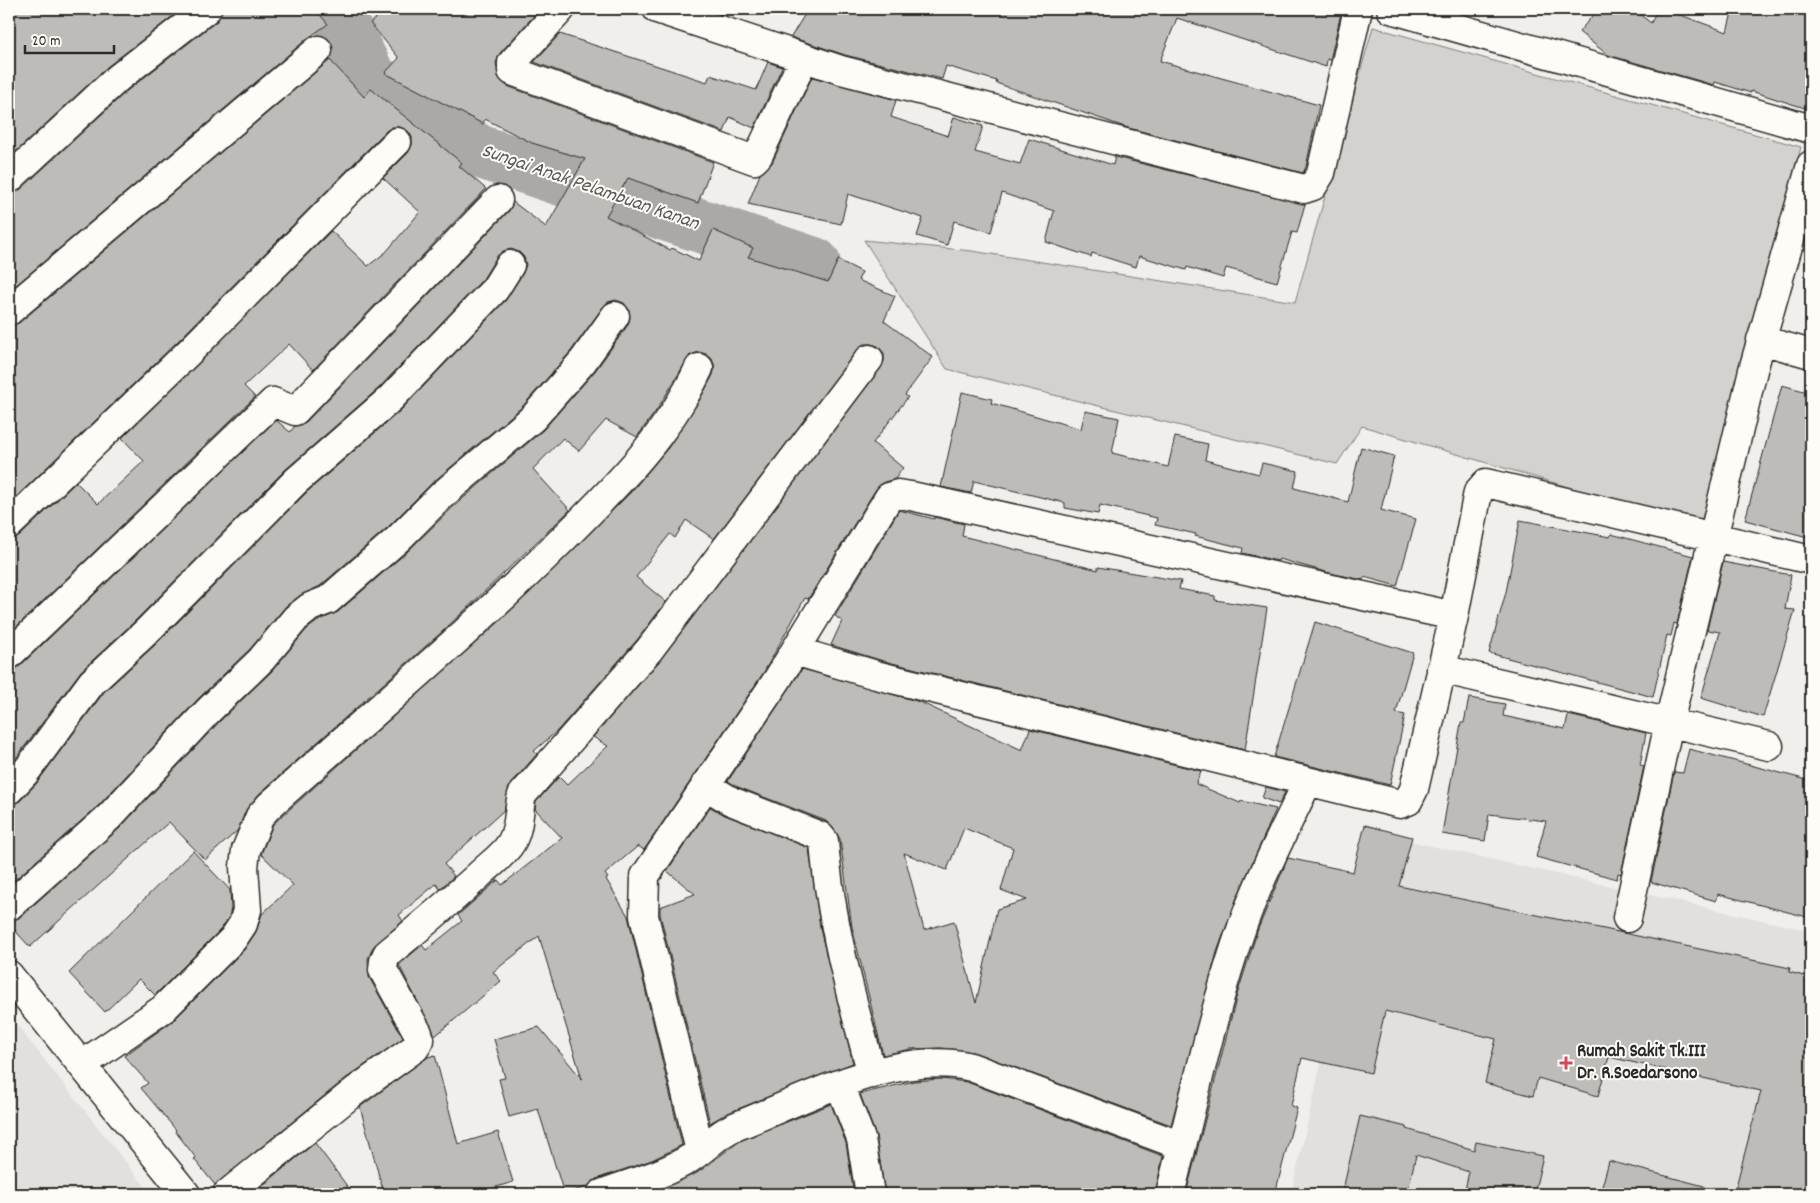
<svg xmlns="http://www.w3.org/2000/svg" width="1820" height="1203" font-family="Dekko,sans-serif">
	<rect width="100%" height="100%" fill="#f0efeb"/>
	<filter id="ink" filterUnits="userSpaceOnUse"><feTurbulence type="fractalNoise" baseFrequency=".02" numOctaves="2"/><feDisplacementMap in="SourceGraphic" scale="10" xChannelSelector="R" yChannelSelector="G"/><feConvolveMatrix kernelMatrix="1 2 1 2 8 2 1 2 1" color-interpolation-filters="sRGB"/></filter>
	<g filter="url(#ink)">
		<path fill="#e1e0dc" d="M 1374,833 L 1811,931 L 1811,1194 L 1291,1194 Z
			M 9,1015 L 151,1194 L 9,1194 Z"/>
		<path fill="#d3d2cf" stroke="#7f7e7d" d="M 1373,27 L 1801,147 L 1700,526 L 1362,426 L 1337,464 L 947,369 L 864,240 L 972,251 L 1295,302 Z"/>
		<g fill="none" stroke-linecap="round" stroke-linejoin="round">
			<path stroke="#aaa9a7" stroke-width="54" d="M 334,9 L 370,78 L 478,151 L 814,264"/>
		</g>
		<path fill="#bdbcb8" stroke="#2b2b2b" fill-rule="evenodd" d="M 9,9 L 182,9 L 107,67 L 9,158 Z
			M 222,9 L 315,9 L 328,24 L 308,38 L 9,291 L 9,194 L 20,190 L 128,90 L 217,21 Z
			M 387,9 L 540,9 L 500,53 L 496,63 L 500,80 L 507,86 L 713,162 L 698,203 L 628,178 L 606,216 L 670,250 L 672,248 L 699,261 L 713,230 L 753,248 L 748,257 L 828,282 L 838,260 L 862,272 L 858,280 L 895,296 L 884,321 L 933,357 L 905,395 L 908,397 L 873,443 L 903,468 L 895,479 L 884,482 L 876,489 L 808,599 L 805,598 L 764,672 L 644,850 L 638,846 L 605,874 L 608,878 L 606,879 L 628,916 L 682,1145 L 652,1160 L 596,1179 L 587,1187 L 564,1194 L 538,1109 L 509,1117 L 499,1079 L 505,1078 L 494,1039 L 539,1027 L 582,1079 L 539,936 L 493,972 L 501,981 L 435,1036 L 399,965 L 422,945 L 426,950 L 462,921 L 458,915 L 498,880 L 502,885 L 562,838 L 535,809 L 536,802 L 559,777 L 567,785 L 608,746 L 593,737 L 661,659 L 881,368 L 884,361 L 884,353 L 878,346 L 871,344 L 863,344 L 857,350 L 714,539 L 686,520 L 675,538 L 670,534 L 636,577 L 666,602 L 637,640 L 558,730 L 534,751 L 537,754 L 510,785 L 504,810 L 444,864 L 454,876 L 440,889 L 436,884 L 399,915 L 403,921 L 373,947 L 368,959 L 369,977 L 403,1038 L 345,1079 L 215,1185 L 194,1159 L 196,1158 L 175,1131 L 176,1130 L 141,1088 L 148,1083 L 124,1056 L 174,1020 L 244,950 L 256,932 L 262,914 L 293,885 L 261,854 L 273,824 L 500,621 L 631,492 L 668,448 L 699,401 L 713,375 L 715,367 L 712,359 L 706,354 L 699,352 L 690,355 L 658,408 L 637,437 L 606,420 L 579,451 L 563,438 L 533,469 L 570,510 L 443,631 L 259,794 L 246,810 L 238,830 L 205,860 L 169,822 L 30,947 L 9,924 L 9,921 L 19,918 L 120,828 L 220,721 L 272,671 L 307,629 L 318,621 L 338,612 L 408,551 L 453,507 L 543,430 L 595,371 L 628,325 L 630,318 L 629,310 L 624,303 L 616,300 L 608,302 L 603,307 L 571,351 L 522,407 L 432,483 L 387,528 L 320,586 L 301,595 L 286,606 L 250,649 L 198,699 L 98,806 L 9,885 L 9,805 L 20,801 L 36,784 L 104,692 L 156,644 L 307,492 L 401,410 L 506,300 L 523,273 L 526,265 L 524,257 L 519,252 L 511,249 L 503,251 L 497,256 L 483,279 L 379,388 L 285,470 L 134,622 L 81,671 L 10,766 L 9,670 L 20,666 L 276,420 L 290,432 L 295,426 L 306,422 L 509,211 L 513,202 L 546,227 L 585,159 L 532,143 L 485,119 L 483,124 L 385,73 L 399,58 L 370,23 Z
			M 808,9 L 1342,9 L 1330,60 L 1327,59 L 1326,67 L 1177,18 L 1160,61 L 1319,105 L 1306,167 L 1303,173 L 1125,127 L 996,83 L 997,81 L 946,66 L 942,79 L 845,55 L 791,37 Z
			M 1598,9 L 1633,9 L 1651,23 L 1657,9 L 1664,9 L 1727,32 L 1733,9 L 1811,9 L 1811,110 L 1751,91 L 1751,93 L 1715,82 L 1714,85 L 1608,55 L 1579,32 Z
			M 560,34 L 707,82 L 710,75 L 756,90 L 768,62 L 782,67 L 754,128 L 730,117 L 724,132 L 534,62 Z
			M 330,60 L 364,97 L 371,89 L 462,163 L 459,166 L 486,189 L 313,370 L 289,344 L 244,386 L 255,397 L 9,634 L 9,540 L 20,536 L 76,482 L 98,504 L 144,461 L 122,438 L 331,231 L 368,266 L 386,252 L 420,212 L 383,178 L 408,153 L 412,145 L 412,137 L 408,131 L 400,127 L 392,127 L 386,131 L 178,341 L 9,504 L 9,326 L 19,323 Z
			M 812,77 L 896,100 L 891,117 L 948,136 L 954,117 L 983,126 L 975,152 L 1020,164 L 1029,139 L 1113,165 L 1115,157 L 1305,204 L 1297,233 L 1292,232 L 1277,282 L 1226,268 L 1223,278 L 1187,267 L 1186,270 L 1139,256 L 1136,267 L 1092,253 L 1091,257 L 1046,242 L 1054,211 L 1002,193 L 991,232 L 954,221 L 947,245 L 917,236 L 923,218 L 848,194 L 841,224 L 748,204 L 760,174 L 772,163 Z
			M 1782,385 L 1811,393 L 1811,538 L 1745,520 Z
			M 962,392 L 992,399 L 991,403 L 1081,429 L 1085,411 L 1119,418 L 1112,453 L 1168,467 L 1175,437 L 1208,444 L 1205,460 L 1259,474 L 1262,463 L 1298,471 L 1294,488 L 1348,502 L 1361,447 L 1394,456 L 1381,510 L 1416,519 L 1397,586 L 1364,577 L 1363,580 L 1330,573 L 1279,559 L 1278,561 L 1242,553 L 1243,548 L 1195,536 L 1196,534 L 1155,525 L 1157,518 L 1100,505 L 1098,514 L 1065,508 L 1065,503 L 974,481 L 971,493 L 941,487 Z
			M 899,510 L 934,519 L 934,517 L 964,524 L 962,536 L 1098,570 L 1098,567 L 1181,581 L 1179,589 L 1215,596 L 1215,600 L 1267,608 L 1245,750 L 880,660 L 831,645 L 842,621 L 835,616 Z
			M 1520,520 L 1610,537 L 1611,534 L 1693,556 L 1677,624 L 1674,623 L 1671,636 L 1667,635 L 1653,697 L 1489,653 L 1506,592 Z
			M 1723,562 L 1791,575 L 1785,609 L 1795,610 L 1763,717 L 1701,698 L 1720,632 L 1707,630 Z
			M 1315,622 L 1413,653 L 1396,713 L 1405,715 L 1390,785 L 1274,757 Z
			M 802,669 L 920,702 L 1022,750 L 1030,729 L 1201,771 L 1196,784 L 1240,803 L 1241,801 L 1276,809 L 1236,900 L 1217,952 L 1171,1125 L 973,1052 L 941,1048 L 911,1049 L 883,1055 L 852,927 L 840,839 L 836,832 L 826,821 L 738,787 L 728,781 ZM 964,828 L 1013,848 L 1001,890 L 1027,900 L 997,909 L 976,1003 L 954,921 L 924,930 L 904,853 L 947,870 Z
			M 1469,698 L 1505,704 L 1503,716 L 1565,729 L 1568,715 L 1646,733 L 1640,765 L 1644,766 L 1621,874 L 1618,873 L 1617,879 L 1536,857 L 1546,821 L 1489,814 L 1485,841 L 1442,834 L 1461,723 L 1464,723 Z
			M 1689,749 L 1811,781 L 1811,918 L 1718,894 L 1716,901 L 1651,882 L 1674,772 L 1683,773 Z
			M 1266,787 L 1285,792 L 1279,804 L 1262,798 Z
			M 710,807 L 725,815 L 809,848 L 821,933 L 853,1063 L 728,1113 L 710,1123 L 660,914 L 660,907 L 695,894 L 667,871 Z
			M 1365,825 L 1412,837 L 1399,886 L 1790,968 L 1789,972 L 1811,978 L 1811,1194 L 1734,1194 L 1761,1091 L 1609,1057 L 1598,1096 L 1538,1078 L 1533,1096 L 1485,1083 L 1496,1039 L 1385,1011 L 1371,1073 L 1302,1058 L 1291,1106 L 1297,1108 L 1275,1194 L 1186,1194 L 1237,995 L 1258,929 L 1288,858 L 1353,872 Z
			M 193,851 L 230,890 L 231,908 L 229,917 L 221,929 L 155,995 L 139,979 L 105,1012 L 69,973 Z
			M 435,1055 L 458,1144 L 498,1132 L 513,1182 L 473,1194 L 384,1194 L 360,1107 L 428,1057 Z
			M 941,1079 L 967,1082 L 1163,1156 L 1155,1194 L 885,1194 L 876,1136 L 860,1094 L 914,1081 Z
			M 831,1104 L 846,1143 L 854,1194 L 648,1194 L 697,1173 L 740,1141 Z
			M 1360,1116 L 1407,1127 L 1407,1129 L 1474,1150 L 1476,1142 L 1543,1156 L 1534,1194 L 1464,1194 L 1469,1172 L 1416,1155 L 1407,1194 L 1342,1194 Z
			M 315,1143 L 353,1194 L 252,1194 Z
			M 1609,1161 L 1704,1186 L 1703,1194 L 1600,1194 Z"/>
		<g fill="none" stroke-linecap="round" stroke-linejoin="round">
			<g stroke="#2b2b2b" stroke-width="31">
				<path id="street" d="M 561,9 L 512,63 L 512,71 L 754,160 L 758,156 L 804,58
					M 657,9 L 841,70 L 1304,189 L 1313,186 L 1321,173 L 1358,9
					M 1391,9 L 1811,129
					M 9,179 L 118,78 L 207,9
					M 9,311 L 318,50
					M 1761,340 L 1811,354
					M 9,525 L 189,352 L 397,142
					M 795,651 L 876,675 L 1400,804 L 1408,801 L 1414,789 L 1454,616 L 1478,492 L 1486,483 L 1811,560
					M 9,655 L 273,402 L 295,411 L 498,200
					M 1441,669 L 1769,746
					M 705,785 L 731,801 L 820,836 L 824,841 C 830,921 851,997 872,1074
					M 9,790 L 25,773 L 92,682 L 145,633 L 296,481 L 390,399 L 495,289 L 510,265
					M 9,906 L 109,817 L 209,710 L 261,660 L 296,618 L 310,607 L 328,600 L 398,539 L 442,495 L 533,418 L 583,361 L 615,316
					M 1627,918 L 1669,723 L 1753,370 L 1811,165
					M 83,1064 L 163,1009 L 233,939 L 243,924 L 247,910 L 244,867 L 246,850 L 260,816 L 269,806 C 367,718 468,634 561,541 C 614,488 667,437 699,368
					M 840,1085 L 861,1139 L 870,1194
					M 700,1151 L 644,916 L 645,876 L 777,680 L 889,497 L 898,494 L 911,496 L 1454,616
					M 227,1194 L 355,1091 L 415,1048 L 420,1040 L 418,1033 L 383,970 L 384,961 L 387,954 C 418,929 448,903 478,876 C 489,865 503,856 511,843 C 520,828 518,811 522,795 L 649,650 L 869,359
					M 601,1194 C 630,1183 663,1175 689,1159 C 705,1149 716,1135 734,1127 C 804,1100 895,1049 971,1067 L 1182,1146
					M 1170,1194 C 1193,1104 1212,1012 1243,924 C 1261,875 1285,829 1307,783"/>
			</g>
			<g stroke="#2b2b2b" stroke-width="31">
				<path id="secondary" d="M 9,975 L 186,1194"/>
			</g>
			<use href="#street" stroke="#fdfcf7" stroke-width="28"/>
			<use href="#secondary" stroke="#fdfcf7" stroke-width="28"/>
		</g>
	</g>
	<path fill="#d1495b" stroke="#fdfcf7" stroke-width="2" d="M1563.5 1055.5h5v5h5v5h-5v5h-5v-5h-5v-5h5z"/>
	<g text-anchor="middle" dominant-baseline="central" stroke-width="4" stroke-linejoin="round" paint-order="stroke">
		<g font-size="19" font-weight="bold" fill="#2b2b2b" stroke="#fdfcf7" text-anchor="start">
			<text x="1577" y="1052">Rumah Sakit Tk.III<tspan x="1577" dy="22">Dr. R.Soedarsono</tspan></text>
		</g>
		<g font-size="20" font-style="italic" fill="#575756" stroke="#fdfcf7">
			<text transform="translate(590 188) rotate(19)">Sungai Anak Pelambuan Kanan</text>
		</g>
	</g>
	<rect width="1820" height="1203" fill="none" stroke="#fdfcf7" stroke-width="30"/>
	<rect x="15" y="15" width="1790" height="1173" fill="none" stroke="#2b2b2b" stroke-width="2" filter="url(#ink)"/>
	<path d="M25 45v8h89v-8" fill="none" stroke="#2b2b2b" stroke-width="2.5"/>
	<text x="32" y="45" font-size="15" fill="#2b2b2b" stroke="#fdfcf7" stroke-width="4" paint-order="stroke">20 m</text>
</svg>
